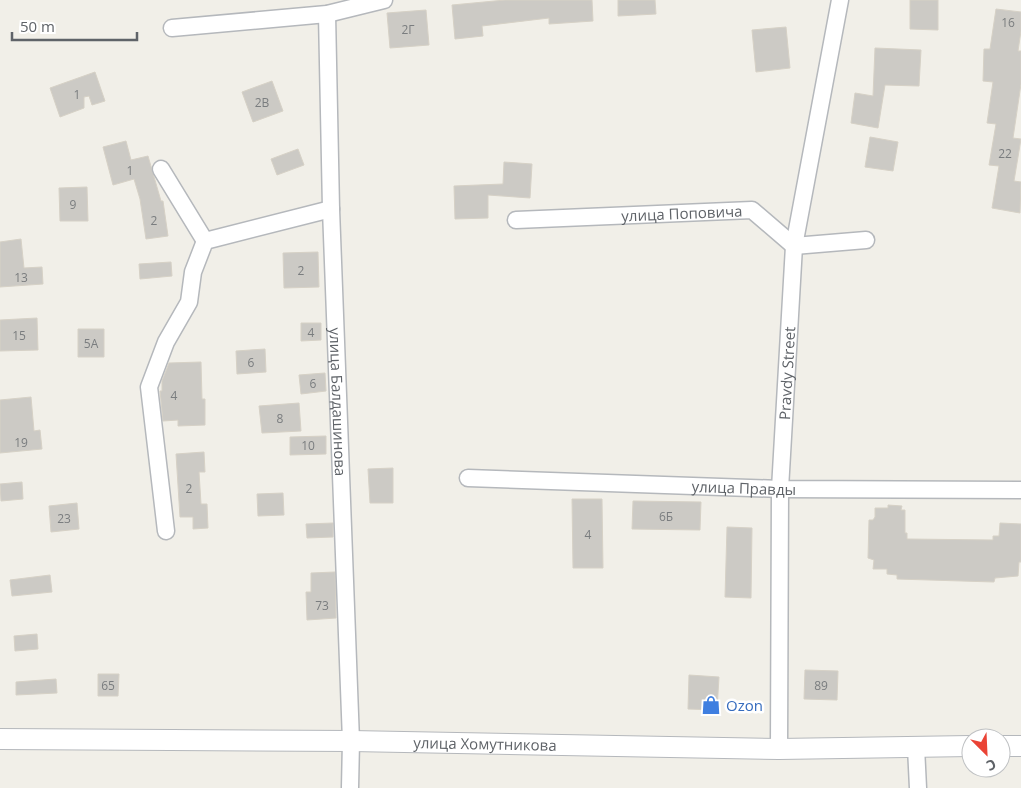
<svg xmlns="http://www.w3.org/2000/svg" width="1021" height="788" font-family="'Open Sans',sans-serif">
	<rect width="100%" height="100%" fill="#f1efe8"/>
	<path fill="#cccac5" stroke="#d6d1c6" d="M 505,0 L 592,0 L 593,21 L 549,24 L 549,18 L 482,26 L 483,36 L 455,39 L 452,5 Z
		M 618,0 L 655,0 L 656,14 L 618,16 Z
		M 910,0 L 938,0 L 938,30 L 910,29 Z
		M 996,9 L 1021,12 L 1021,31 L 1018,51 L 1021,51 L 1021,84 L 1013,138 L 1021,139 L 1014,181 L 1021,182 L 1020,213 L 992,208 L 999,166 L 989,165 L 996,124 L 987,123 L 993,82 L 983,81 L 984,49 L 990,49 Z
		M 426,10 L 429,45 L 390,48 L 387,13 Z
		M 786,27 L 790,68 L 756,72 L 752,30 Z
		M 875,48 L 921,50 L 919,86 L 885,85 L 878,128 L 851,123 L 855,93 L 873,96 Z
		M 95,72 L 105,101 L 92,105 L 89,96 L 84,97 L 84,108 L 60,117 L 50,88 Z
		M 272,81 L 283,111 L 253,122 L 242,92 Z
		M 870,137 L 898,142 L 893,171 L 865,167 Z
		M 126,141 L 131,160 L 148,156 L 161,201 L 163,201 L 168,236 L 146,239 L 140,199 L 134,179 L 113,185 L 103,147 Z
		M 298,149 L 304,165 L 277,175 L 271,159 Z
		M 504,162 L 532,164 L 530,198 L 488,195 L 488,218 L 455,219 L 454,186 L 503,184 Z
		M 87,187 L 88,221 L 60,221 L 59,188 Z
		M 21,239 L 24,268 L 42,267 L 43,284 L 0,287 L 0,242 Z
		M 318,252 L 319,287 L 284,288 L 283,253 Z
		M 171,262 L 172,276 L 140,279 L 139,264 Z
		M 37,318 L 38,350 L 0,351 L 0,320 Z
		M 301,323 L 321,323 L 321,340 L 301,341 Z
		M 78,329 L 104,329 L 104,357 L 78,357 Z
		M 265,349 L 266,372 L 237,374 L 236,351 Z
		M 201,362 L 202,399 L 205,399 L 205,425 L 178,426 L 178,420 L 163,421 L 160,391 L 162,391 L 162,381 L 169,363 Z
		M 325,373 L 326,391 L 301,394 L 299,375 Z
		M 31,397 L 34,431 L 40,430 L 42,449 L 0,453 L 0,400 Z
		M 299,403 L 301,431 L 262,433 L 259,406 Z
		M 326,436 L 326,454 L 290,455 L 290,437 Z
		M 204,452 L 205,472 L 199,472 L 201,504 L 207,504 L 208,528 L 193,529 L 193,517 L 180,517 L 176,454 Z
		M 393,468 L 393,503 L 370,503 L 368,469 Z
		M 22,482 L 23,499 L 1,501 L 0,484 Z
		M 283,493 L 284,515 L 258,516 L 257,494 Z
		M 572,499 L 602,499 L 603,568 L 573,568 Z
		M 633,501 L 701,502 L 700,530 L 632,529 Z
		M 77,503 L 79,529 L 51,532 L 49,506 Z
		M 888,505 L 902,506 L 901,510 L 905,510 L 905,533 L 907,533 L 907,539 L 993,540 L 993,536 L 999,536 L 1000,523 L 1021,524 L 1021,562 L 1019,562 L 1018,576 L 995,578 L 994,582 L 897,579 L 897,575 L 887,574 L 887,569 L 873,569 L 874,560 L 868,558 L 869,520 L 873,520 L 875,517 L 875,508 L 888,508 Z
		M 333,523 L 333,537 L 307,538 L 306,524 Z
		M 727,527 L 752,528 L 751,598 L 725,597 Z
		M 335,572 L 336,618 L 307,620 L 306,592 L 311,592 L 311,573 Z
		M 50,575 L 52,592 L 12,596 L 10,580 Z
		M 37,634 L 38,649 L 15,651 L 14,636 Z
		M 805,670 L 838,671 L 837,700 L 804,699 Z
		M 98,674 L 119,674 L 118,696 L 98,696 Z
		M 689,675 L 719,677 L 717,710 L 688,709 Z
		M 56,679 L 57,693 L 16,695 L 16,682 Z"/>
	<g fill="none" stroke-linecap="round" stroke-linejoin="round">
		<g stroke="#b5b8bc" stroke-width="19">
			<g id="minor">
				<path id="s1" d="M 327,14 L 331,209 L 351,741 L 350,788"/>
				<path d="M 172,28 L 327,14 L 384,0"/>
				<path d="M 161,169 L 205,241"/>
				<path id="s2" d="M 516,220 L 752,210 L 794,246 L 866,240"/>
				<path id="s3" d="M 468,478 L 780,489 L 1021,490"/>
				<path d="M 166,531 L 149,387 L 166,342 L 189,302 L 193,272 L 205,241 L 331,209"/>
				<path d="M 916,747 L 918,788"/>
				<path id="s4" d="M 779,749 L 780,489 L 794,246 L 840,0"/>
			</g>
		</g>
		<g stroke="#b5b8bc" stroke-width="22">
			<g id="tertiary">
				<path id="s5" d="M 0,739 L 351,741 L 779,749 L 971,746"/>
				<path d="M 1001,746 L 1021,746"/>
			</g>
		</g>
		<use href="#minor" stroke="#fff" stroke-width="16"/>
		<use href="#tertiary" stroke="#fff" stroke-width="20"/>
	</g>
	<defs>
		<g id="shop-bare" transform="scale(1.5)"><path d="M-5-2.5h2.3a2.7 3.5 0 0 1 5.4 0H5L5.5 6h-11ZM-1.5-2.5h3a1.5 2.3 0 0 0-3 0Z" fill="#3f7fe0" stroke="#fff" stroke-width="2.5" paint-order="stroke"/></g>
	</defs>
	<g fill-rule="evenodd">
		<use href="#shop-bare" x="711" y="705"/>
	</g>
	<g text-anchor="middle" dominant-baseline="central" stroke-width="5" stroke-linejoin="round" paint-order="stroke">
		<g font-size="12" fill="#7a7d7f">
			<text x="1008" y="22">16</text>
			<text x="408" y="29">2Г</text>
			<text x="77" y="94">1</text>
			<text x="262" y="102">2В</text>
			<text x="1005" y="153">22</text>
			<text x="130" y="170">1</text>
			<text x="73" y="204">9</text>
			<text x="154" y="220">2</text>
			<text x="301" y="270">2</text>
			<text x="21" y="277">13</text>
			<text x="311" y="332">4</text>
			<text x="19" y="335">15</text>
			<text x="91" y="343">5А</text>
			<text x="251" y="362">6</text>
			<text x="313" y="383">6</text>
			<text x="174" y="395">4</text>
			<text x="280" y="418">8</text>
			<text x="21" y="442">19</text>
			<text x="308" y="445">10</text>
			<text x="189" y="488">2</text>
			<text x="666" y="516">6Б</text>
			<text x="64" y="518">23</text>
			<text x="588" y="534">4</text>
			<text x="322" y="605">73</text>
			<text x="108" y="685">65</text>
			<text x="821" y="685">89</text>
		</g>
		<g font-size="15" fill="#5f6368" stroke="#fff">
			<text stroke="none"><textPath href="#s2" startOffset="166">улица Поповича</textPath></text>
			<text stroke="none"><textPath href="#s4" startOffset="376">Pravdy Street</textPath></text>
			<text stroke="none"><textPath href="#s1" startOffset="388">улица Балдашинова</textPath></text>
			<text stroke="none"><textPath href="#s3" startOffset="276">улица Правды</textPath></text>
			<text stroke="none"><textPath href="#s5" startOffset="485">улица Хомутникова</textPath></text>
		</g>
		<g font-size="15" fill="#366cbe" stroke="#fff" text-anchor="start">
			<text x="726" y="705">Ozon</text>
		</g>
	</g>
	<g transform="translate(986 753) rotate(156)"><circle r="24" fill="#ffffff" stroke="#bfc1c3"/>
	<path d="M0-4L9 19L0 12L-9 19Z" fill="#ea4335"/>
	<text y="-8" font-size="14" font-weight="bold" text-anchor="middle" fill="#5f6368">С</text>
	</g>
	<path d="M12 32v8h125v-8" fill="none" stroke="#5f6368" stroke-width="2.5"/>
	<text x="20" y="32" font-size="15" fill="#5f6368" stroke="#ffffff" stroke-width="4" paint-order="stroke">50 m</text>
</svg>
